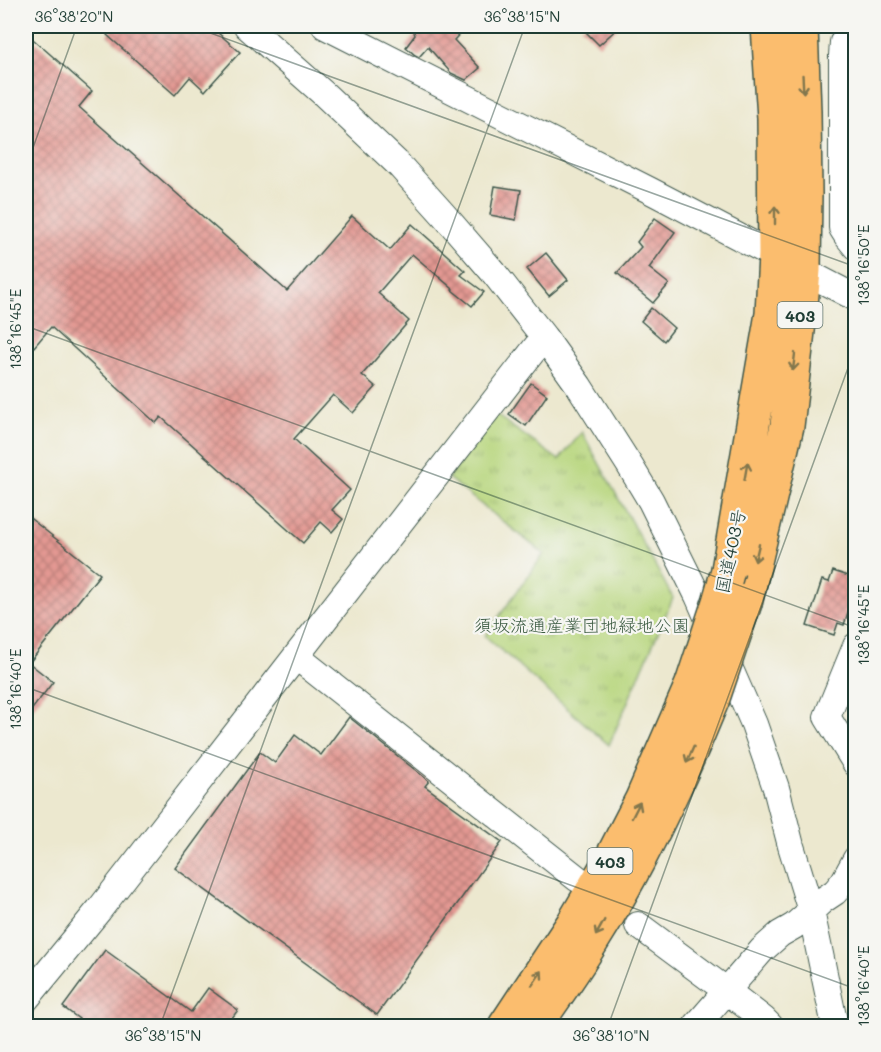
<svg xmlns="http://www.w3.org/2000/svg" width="881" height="1052" font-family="Mali,'Klee One',sans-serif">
	<defs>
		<pattern id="grass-tufts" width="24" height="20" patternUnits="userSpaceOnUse" patternTransform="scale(1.5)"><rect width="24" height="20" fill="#b7d67d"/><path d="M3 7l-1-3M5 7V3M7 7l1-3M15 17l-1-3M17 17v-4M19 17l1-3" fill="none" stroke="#94af67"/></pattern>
		<pattern id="building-cross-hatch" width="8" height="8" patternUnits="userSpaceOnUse" patternTransform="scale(1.5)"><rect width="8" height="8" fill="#e39892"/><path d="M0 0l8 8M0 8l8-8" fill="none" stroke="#b77d78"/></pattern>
	</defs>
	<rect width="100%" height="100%" fill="#f6f6f2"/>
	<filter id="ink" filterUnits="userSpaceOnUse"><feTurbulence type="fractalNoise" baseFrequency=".0167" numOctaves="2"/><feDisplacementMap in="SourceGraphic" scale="12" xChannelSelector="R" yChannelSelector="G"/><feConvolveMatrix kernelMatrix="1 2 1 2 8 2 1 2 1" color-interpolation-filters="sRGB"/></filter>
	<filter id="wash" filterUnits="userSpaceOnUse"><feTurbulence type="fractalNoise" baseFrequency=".008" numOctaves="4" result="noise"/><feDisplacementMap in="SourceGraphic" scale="24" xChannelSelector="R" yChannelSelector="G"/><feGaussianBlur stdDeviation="1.35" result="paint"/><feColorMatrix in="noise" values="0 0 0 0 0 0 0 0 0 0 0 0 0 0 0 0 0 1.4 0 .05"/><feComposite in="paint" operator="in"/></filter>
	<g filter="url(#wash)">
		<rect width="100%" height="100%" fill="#ece8cf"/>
		<path fill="url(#grass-tufts)" stroke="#6b8a58" stroke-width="1.5" d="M 496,415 L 559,460 L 582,432 L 673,598 L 609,745 L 485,636 L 544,554 L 448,478 Z"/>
		<g id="blocks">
			<path fill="url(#building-cross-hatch)" d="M 115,26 L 210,26 L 240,52 L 205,91 L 190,77 L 175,95 L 107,35 Z
				M 412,26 L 467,26 L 454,40 L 480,68 L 466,80 L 451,73 L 428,47 L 419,57 L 415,55 L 406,47 L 415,35 Z
				M 580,26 L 620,26 L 599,45 Z
				M 26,33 L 92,91 L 79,107 L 287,291 L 352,216 L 390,250 L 412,224 L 465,271 L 461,275 L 484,292 L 472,306 L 452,290 L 453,289 L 412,254 L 378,293 L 409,321 L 362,375 L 376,387 L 353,413 L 333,395 L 294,439 L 350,490 L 332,510 L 343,519 L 332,532 L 321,522 L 303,543 L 161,417 L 156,423 L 51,327 L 34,347 L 26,340 Z
				M 495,186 L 521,190 L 516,220 L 490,215 Z
				M 655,218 L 675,232 L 649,268 L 669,284 L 653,303 L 617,273 L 641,247 L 637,242 Z
				M 546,253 L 568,280 L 549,296 L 527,269 Z
				M 651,308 L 674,328 L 664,341 L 641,321 Z
				M 531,383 L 547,395 L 526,426 L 509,414 Z
				M 26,515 L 100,574 L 29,663 L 53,682 L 26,717 Z
				M 833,571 L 855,578 L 855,590 L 844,625 L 838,623 L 834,635 L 807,626 L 822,580 L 829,582 Z
				M 349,717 L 429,781 L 425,786 L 502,842 L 377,1015 L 175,868 L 260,752 L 275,763 L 295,735 L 321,755 Z
				M 105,950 L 191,1012 L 208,988 L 238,1010 L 226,1026 L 74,1026 L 79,1019 L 63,1007 Z"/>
		</g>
	</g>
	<g filter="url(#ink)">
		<use href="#blocks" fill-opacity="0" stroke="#3e574b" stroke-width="1.5"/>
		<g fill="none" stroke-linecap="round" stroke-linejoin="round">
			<g stroke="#3e574b" stroke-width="28">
				<path id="minor" d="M 247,26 L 324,94 L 398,164 L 443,214 L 494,273 L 544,337 L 579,386 L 630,466 L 651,501 L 698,596 L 754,724 L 776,788 L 791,846 L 811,911 L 835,1026
					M 325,26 L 651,191 L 856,298
					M 854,26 L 843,42 L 842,56 L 842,228 L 847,236 L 856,247
					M 856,646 L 827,717 L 856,764
					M 297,657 L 578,879
					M 638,925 L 727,991 L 763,1019 L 770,1026
					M 26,999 L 99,910 L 544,337
					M 696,1026 L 762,950 L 780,934 L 794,926 L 811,911 L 823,900 L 835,892 L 844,881 L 856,859"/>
			</g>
			<g stroke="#3e574b" stroke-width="36">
				<path id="highway" d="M 728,570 L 772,314 L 775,255 L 774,118 L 768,26
					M 746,600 L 787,426 L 801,305 L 804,270 L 805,194 L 804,112 L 801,26
					M 505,1026 L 574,922 L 610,861 L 642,799 L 692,684
					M 535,1026 C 554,999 574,971 591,943 C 639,867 678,784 712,701"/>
			</g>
			<use href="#minor" stroke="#fff" stroke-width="26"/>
			<use href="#highway" stroke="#fbbd6e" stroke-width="33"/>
			<g stroke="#3e574b" stroke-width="36" stroke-linecap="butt">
				<path id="highway-bridge" d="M 692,684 L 719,602 L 728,570
					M 712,701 L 746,600"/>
			</g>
			<use href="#highway-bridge" stroke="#fbbd6e" stroke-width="33"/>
		</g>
		<defs><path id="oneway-shaft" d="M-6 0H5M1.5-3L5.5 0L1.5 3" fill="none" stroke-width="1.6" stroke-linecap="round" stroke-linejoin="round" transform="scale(1.5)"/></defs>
		<g stroke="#82774e">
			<use href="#oneway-shaft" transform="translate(803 84) rotate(87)"/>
			<use href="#oneway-shaft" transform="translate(775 215) rotate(-90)"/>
			<use href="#oneway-shaft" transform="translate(794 362) rotate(97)"/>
			<use href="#oneway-shaft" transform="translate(746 471) rotate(-80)"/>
			<use href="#oneway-shaft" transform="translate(757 553) rotate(103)"/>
			<use href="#oneway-shaft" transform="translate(690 755) rotate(114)"/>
			<use href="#oneway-shaft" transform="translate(636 810) rotate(-63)"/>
			<use href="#oneway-shaft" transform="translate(600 928) rotate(119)"/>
			<use href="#oneway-shaft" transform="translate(537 978) rotate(-56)"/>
		</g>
	</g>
	<path fill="none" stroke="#1f3d34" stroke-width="1.5" stroke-opacity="0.45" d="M 191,26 L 856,267M 26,167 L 77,26M 26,326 L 856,628M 26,687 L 856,989M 160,1026 L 525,26M 608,1026 L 856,346"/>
	<g text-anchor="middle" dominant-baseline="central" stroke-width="4.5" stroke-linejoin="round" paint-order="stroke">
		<g fill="#f6f6f2" stroke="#60746d" stroke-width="1.5">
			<rect x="777.5" y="302" width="45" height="26" rx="4.5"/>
			<rect x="587.5" y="848" width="45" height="26" rx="4.5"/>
		</g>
		<g font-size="16" font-weight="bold" fill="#1f3d34">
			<text x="800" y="315">403</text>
			<text x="610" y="861">403</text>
		</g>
		<g font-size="18" fill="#1f3d34" stroke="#f6f6f2">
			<text transform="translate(730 551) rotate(-78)">国道403号</text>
		</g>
		<g font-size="18" fill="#3d5c43" stroke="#f6f6f2">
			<text x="582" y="625">須坂流通産業団地緑地公園</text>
		</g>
	</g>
	<rect width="881" height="1052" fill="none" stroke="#f6f6f2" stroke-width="66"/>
	<rect x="33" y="33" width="815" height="986" fill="none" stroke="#1f3d34" stroke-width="2"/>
	<g font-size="15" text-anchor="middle" fill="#1f3d34">
		<text x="74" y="22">36°38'20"N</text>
		<text x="522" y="22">36°38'15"N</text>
		<text transform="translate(864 265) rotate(-90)" y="5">138°16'50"E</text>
		<text transform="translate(16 329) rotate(-90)" y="5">138°16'45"E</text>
		<text transform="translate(864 625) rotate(-90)" y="5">138°16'45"E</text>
		<text transform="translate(16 689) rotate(-90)" y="5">138°16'40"E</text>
		<text transform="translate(864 986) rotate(-90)" y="5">138°16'40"E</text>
		<text x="163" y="1041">36°38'15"N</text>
		<text x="611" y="1041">36°38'10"N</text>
	</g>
</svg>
